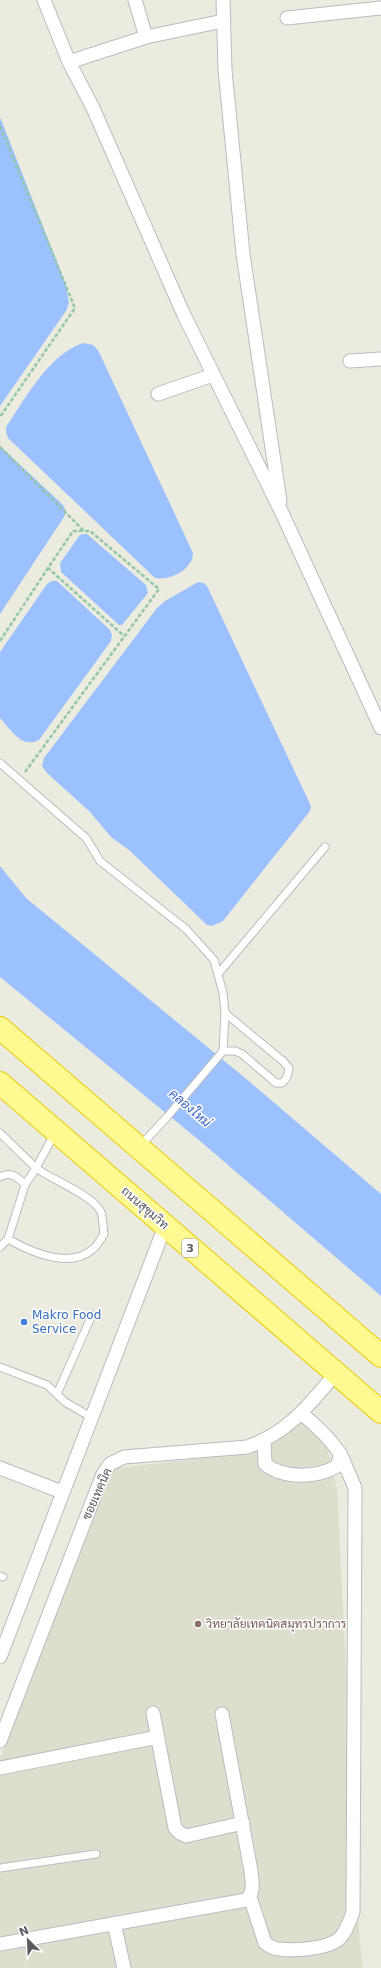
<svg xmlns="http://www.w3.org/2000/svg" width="381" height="1968" font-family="'DejaVu Sans',Sarabun,sans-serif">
	<rect width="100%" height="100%" fill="#ecebdf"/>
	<path fill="#dedecf" d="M 300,1421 L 326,1441 L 337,1489 L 360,1944 L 363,1968 L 0,1968 L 0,1758 L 111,1469 L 256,1451 Z"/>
	<path fill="#9bc1ff" d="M 0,117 L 66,285 L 69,303 L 66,311 L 0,406 Z
		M 83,343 L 93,345 L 98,350 L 193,553 C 193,570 169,581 155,578 L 8,438 L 6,432 L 6,427 C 26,398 48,355 83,343 Z
		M 0,448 L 2,448 L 63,505 L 66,511 L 64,517 L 0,614 Z
		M 83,534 L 87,534 L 146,585 L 148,593 L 122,625 L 119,625 L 61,572 L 60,563 L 80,535 Z
		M 52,581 L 57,581 L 110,630 L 112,635 L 111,641 L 39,740 C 22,749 11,730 0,718 L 0,652 L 47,584 Z
		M 198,582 L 204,583 L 207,586 L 311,806 L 310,811 L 223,921 L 212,926 L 207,925 L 129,850 L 111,837 L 90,812 L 47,773 L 42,766 L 44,758 L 157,608 L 165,601 Z
		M 0,866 L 26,898 L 250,1082 L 381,1194 L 381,1296 L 200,1141 L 0,977 Z"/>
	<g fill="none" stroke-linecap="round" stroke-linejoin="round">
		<g stroke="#babbc2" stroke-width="9">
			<path id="service" d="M 0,763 L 86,838 L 100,861 L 186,929 L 214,960 L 223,993 L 225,1013 L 223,1051
				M 218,974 L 325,847
				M 0,1133 L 36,1168 L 25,1185 L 8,1239 L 0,1247
				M 141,1145 L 167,1117 L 223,1051 L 235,1051 L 242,1054 L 276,1083 L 282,1083 C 287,1079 288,1075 289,1068 L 284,1062 L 225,1013
				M 0,1177 C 11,1171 18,1177 25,1185
				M 8,1239 C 31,1252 69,1270 93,1249 C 97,1246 101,1239 104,1234 C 103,1228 103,1218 101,1212 C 93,1195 52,1180 36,1168 L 55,1133
				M 0,1367 L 47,1385 L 65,1402 L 91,1417
				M 57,1394 L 92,1315
				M 0,1576 L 3,1577
				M 0,1868 L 96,1854"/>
		</g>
		<g stroke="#babbc2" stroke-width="15">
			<path id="minor" d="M 44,0 L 69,62 L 93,108 L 183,313 L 282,513 L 381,728
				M 135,0 L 146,37
				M 223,0 L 225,70 L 243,254 L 280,501
				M 287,18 L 381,8
				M 69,62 L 146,37 L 223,21
				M 350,361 L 381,359
				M 158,394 L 213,375
				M 264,1441 L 265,1464 C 283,1479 318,1478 337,1466 L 341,1455 C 330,1438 317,1426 302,1414
				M 0,1468 L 62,1492
				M 0,1657 L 165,1226
				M 153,1713 L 175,1828 L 180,1833 L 186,1836 L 243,1823
				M 0,1741 L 103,1474 L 110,1464 L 124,1457 L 247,1447 C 288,1433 309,1405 336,1373
				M 0,1768 L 158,1737
				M 250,1897 L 265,1943 C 269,1946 274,1949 279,1949 C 294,1951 327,1949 339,1939 C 346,1932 350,1921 353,1912 L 355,1488 L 341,1455
				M 114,1923 L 124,1968
				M 0,1944 L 246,1900 C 255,1893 252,1881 251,1871 L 222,1714"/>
		</g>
		<g stroke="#eacc00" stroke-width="24">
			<path id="trunk" d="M 0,1028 L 381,1356
				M 0,1083 L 381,1412"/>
		</g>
		<path stroke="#92c6aa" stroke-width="2.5" stroke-dasharray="4 2" stroke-linecap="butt" d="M 0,126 L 75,308 L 0,417
			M 0,447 L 84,531
			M 0,641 L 48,568
			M 25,772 L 159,589 L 90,531 L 73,531 L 48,568 L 124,636"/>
		<use href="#service" stroke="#fff" stroke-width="7"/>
		<use href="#minor" stroke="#fff" stroke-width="13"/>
		<use href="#trunk" stroke="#fefa91" stroke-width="22"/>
	</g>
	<circle fill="#3f7fe0" stroke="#fff" stroke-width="1.5" cx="24" cy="1322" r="4"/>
	<circle fill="#8d6e63" stroke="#fff" stroke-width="1.5" cx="198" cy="1624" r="4"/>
	<g text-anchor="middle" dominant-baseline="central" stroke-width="3" stroke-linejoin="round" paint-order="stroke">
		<rect fill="#fff" stroke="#8a8c90" stroke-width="1" x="182" y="1239" width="16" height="18" rx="3"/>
		<g font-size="11" font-weight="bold" fill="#585a61">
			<text x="190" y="1248">3</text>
		</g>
		<g font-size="12" fill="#585a61" stroke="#fff">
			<text transform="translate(145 1208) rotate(41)">ถนนสุขุมวิท</text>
			<text transform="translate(97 1494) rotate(-66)">ซอยเทคนิค</text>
		</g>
		<g font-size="12" fill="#366cbe" stroke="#fff" text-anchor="start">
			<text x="32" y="1315">Makro Food<tspan x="32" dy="14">Service</tspan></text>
		</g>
		<g font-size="12" fill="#785e54" stroke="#fff" text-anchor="start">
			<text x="206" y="1624">วิทยาลัยเทคนิคสมุทรปราการ</text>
		</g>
		<g font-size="13" font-style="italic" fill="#3b65c5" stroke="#fff">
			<text transform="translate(190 1108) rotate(41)">คลองใหม่</text>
		</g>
	</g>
	<g transform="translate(28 1940) rotate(336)" stroke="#ffffff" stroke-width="3" paint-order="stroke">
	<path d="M0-3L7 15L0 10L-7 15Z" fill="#585a61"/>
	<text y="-6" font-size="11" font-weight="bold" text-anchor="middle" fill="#585a61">N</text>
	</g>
</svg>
